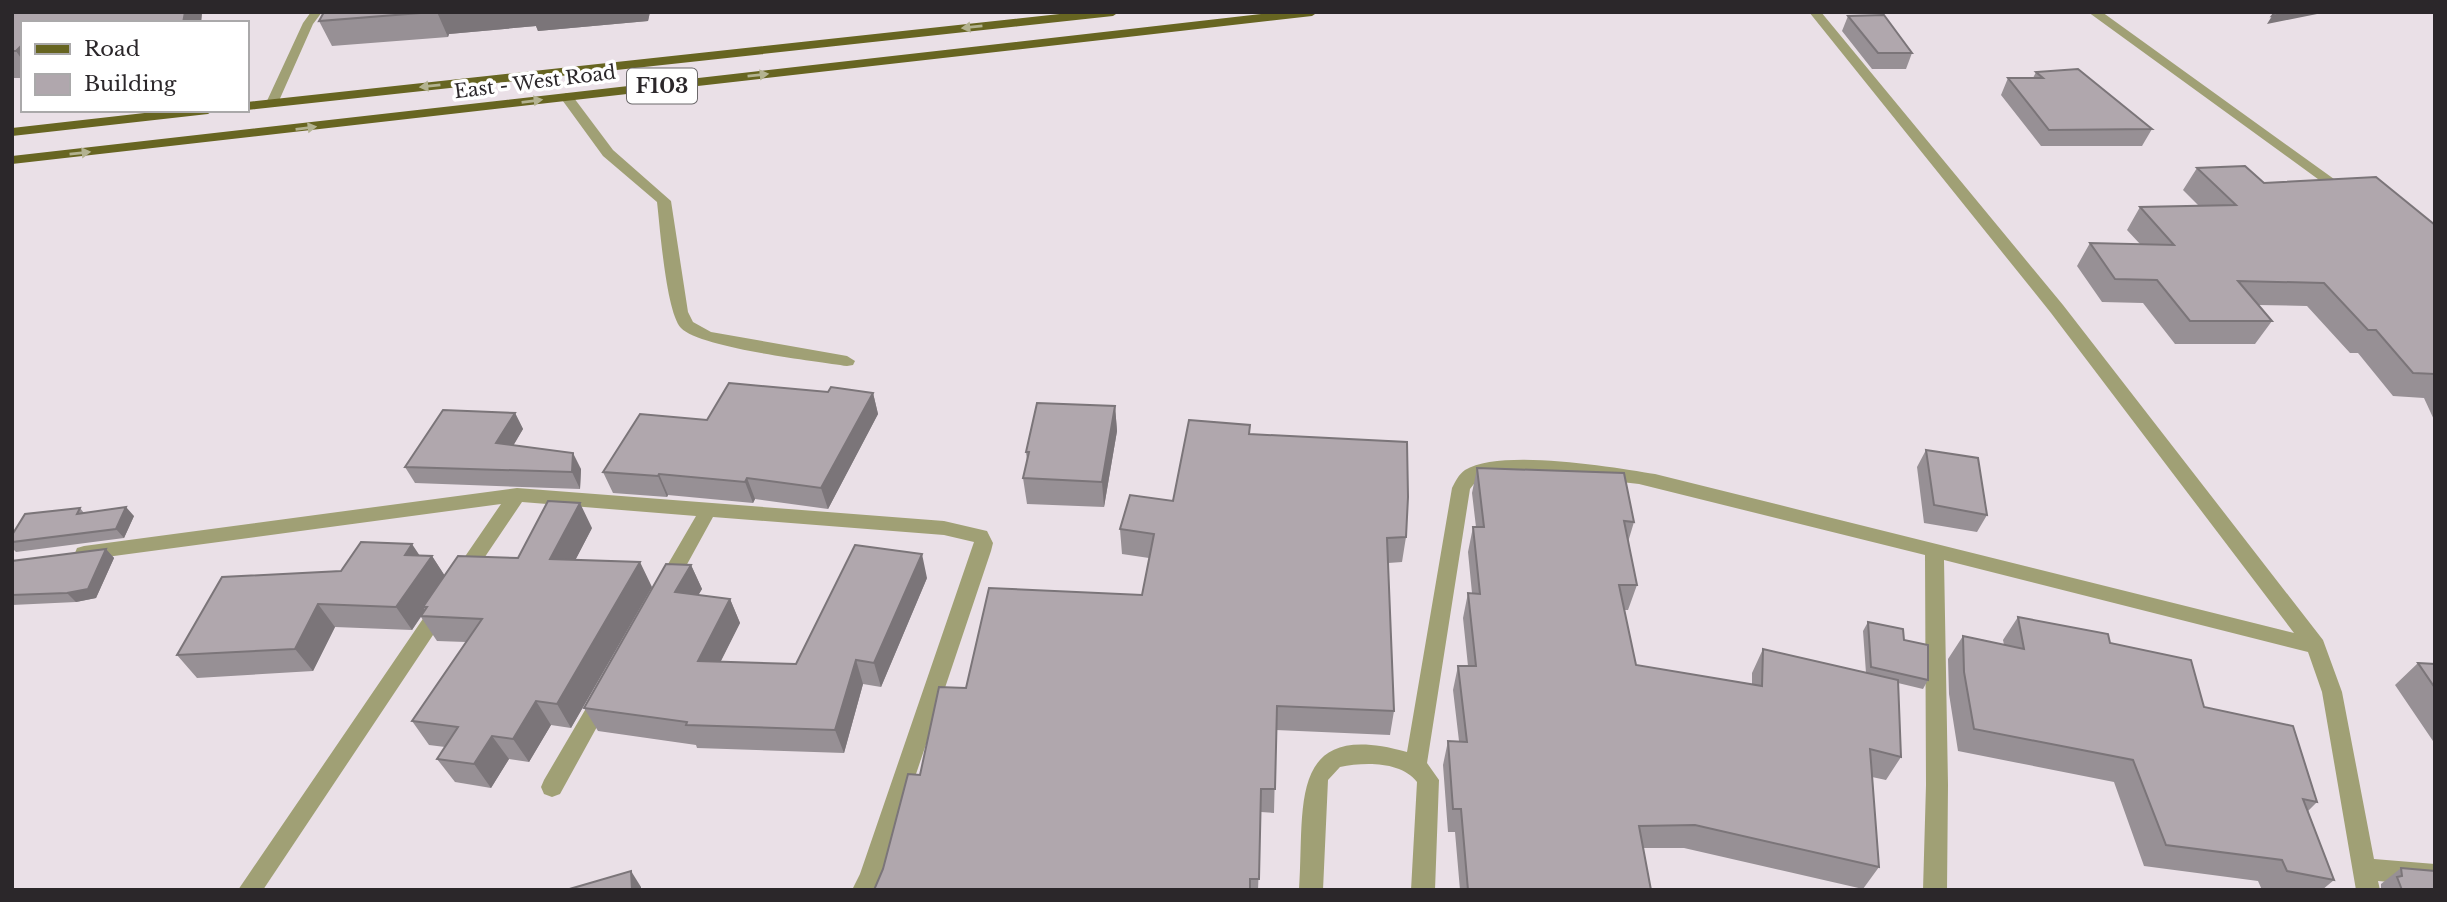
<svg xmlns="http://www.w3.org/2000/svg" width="2447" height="902" font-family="'Libre Baskerville',serif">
	<rect width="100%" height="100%" fill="#eae0e7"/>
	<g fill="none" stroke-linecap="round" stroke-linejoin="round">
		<path fill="#a0a075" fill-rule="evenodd" d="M 311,12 L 322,12 L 313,24 L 278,103 L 276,105 L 268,105 L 266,103 L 303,23 Z"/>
		<path fill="#a0a075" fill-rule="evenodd" d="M 1809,12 L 1821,12 L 2063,305 L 2323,640 L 2342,692 L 2374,859 L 2435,864 L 2435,886 L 2378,881 L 2380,890 L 2356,890 L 2322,692 L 2308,652 L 1944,560 L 1948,785 L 1947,890 L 1923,890 L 1926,785 L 1925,555 L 1639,484 L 1560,475 L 1505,474 L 1477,480 L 1470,489 L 1427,763 L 1439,780 L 1435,890 L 1411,890 L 1417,782 C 1401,761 1364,762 1340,767 L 1328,780 L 1323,890 L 1299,890 C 1305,806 1286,718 1407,752 L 1452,488 C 1455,482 1459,474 1465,470 C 1500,448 1613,467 1655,474 L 2294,633 L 2051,313 Z
			M 2088,12 L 2102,12 L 2334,179 L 2332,182 L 2322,182 Z
			M 566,93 L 571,94 L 613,150 L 671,201 L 688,312 L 693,322 L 711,332 L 847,356 L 855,361 L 853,365 L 847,366 C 815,361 700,348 681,328 C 666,312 660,227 657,202 L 603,156 L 560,97 Z
			M 517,488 L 944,521 L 987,531 L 993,543 L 991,551 L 877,890 L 852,890 L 860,874 L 974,542 L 944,535 L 713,517 L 674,588 L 667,590 L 660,588 L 657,583 L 696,516 L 522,502 L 470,579 L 463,581 L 456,579 L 453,574 L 501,504 L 84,560 L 77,558 L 75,553 L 77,548 L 84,546 Z
			M 440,601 L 447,604 L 450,609 L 447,614 L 263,890 L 238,890 L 433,604 Z
			M 602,690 L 609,693 L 612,699 L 609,705 L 560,794 L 552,797 L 544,794 L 541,787 L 544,780 L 595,693 Z"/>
		<path fill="#676521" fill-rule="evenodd" d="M 1078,12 L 1119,12 L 1113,16 L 247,110 L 247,102 Z
			M 1279,12 L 1318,12 L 1312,16 L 12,164 L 12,156 Z
			M 171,110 L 214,110 L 208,114 L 12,136 L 12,128 Z"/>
	</g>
	<path fill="#979095" d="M 12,12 L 202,12 L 201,23 L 23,23 L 23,78 L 12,78 Z
		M 324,12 L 650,12 L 648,21 L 538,31 L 536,26 L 449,34 L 448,37 L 332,46 L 319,21 Z
		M 1848,16 L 1912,53 L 1906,69 L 1872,69 L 1842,31 Z
		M 2036,72 L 2152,129 L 2142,146 L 2041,146 L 2001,95 L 2008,78 L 2033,78 Z
		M 2197,168 L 2264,183 L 2435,225 L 2435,422 L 2424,398 L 2393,396 L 2358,353 L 2350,353 L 2307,306 L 2258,305 L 2272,321 L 2255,344 L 2175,344 L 2143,303 L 2102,302 L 2077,266 L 2090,243 L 2140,244 L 2127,230 L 2140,207 L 2199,206 L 2183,190 Z
		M 873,393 L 878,414 L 828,509 L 755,499 L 753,503 L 668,495 L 667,497 L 613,493 L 603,472 L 707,420 Z
		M 1115,406 L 1117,431 L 1104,507 L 1027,504 L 1023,478 L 1027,460 L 1026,452 Z
		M 515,413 L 523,429 L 513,445 L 581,469 L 580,489 L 415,483 L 405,467 Z
		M 1250,434 L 1406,537 L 1402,562 L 1388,563 L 1394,711 L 1390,735 L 1276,730 L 1274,813 L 1261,812 L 1258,890 L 874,890 L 920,775 L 966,688 L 1142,595 L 1149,558 L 1122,554 L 1120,529 L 1173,501 Z
		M 1926,450 L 1987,515 L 1977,532 L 1924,523 L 1917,467 Z
		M 1477,468 L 1634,522 L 1628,542 L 1637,585 L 1628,610 L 1624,610 L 1636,665 L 1752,684 L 1752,673 L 1763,649 L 1866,673 L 1863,631 L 1868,622 L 1904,640 L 1928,680 L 1923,689 L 1898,683 L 1901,757 L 1886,780 L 1872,777 L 1879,867 L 1863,889 L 1684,848 L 1643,848 L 1651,890 L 1460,890 L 1455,832 L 1448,832 L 1443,765 L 1448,741 L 1459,741 L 1453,690 L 1458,666 L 1468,666 L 1463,618 L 1468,593 L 1472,593 L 1468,552 L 1473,527 L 1476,527 L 1472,493 Z
		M 80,508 L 84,513 L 134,516 L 124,538 L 16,552 L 12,548 L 12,535 Z
		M 592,528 L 575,560 L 652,587 L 571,728 L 551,725 L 529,762 L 509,759 L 491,788 L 455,782 L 437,759 L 445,747 L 429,745 L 412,721 L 466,642 L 437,641 L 421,617 L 412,630 L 335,627 L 313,671 L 197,678 L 177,655 L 341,571 L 420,556 L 432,556 L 444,575 L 518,558 Z
		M 106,549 L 114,558 L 96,598 L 76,602 L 12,605 L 12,561 Z
		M 691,565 L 702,589 L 698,595 L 730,599 L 740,623 L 720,662 L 796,664 L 927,578 L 881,687 L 863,684 L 844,753 L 697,748 L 696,745 L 598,731 L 584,708 Z
		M 2018,617 L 2110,643 L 2204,707 L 2317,802 L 2308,811 L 2334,880 L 2322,890 L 2262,890 L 2258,881 L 2144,866 L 2114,782 L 1958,751 L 1949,694 L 1948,659 L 1963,636 L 2004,645 L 2003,640 Z
		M 2418,663 L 2435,664 L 2435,744 L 2395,685 Z
		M 2401,868 L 2435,890 L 2381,890 L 2381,884 Z"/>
	<path fill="#7b7579" d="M 185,12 L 202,12 L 201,23 L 183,23 Z
		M 437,12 L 650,12 L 648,21 L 538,31 L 536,26 L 449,34 L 448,37 Z
		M 2289,12 L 2327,12 L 2267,24 L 2272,16 Z
		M 22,44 L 23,44 L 23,61 L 16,51 Z
		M 873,393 L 878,414 L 828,509 L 821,488 Z
		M 1115,406 L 1117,431 L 1104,507 L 1102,482 Z
		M 515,413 L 523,429 L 505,460 L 496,443 Z
		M 573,453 L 581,469 L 580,489 L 572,472 Z
		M 659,474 L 668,495 L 667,497 L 658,476 Z
		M 747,478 L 755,499 L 753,503 L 745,482 Z
		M 580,503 L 592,528 L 563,584 L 550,559 Z
		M 126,507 L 134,516 L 124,538 L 116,529 Z
		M 412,544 L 426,565 L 432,556 L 447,579 L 427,607 L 423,607 L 425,610 L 412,630 L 396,607 L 405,555 Z
		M 106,549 L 114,558 L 96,598 L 76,602 L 67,593 Z
		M 922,554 L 927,578 L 881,687 L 874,663 Z
		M 640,562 L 652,587 L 571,728 L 557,704 Z
		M 691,565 L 702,589 L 686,616 L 675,592 Z
		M 730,599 L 740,623 L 709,685 L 698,661 Z
		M 318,604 L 335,627 L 313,671 L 295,649 Z
		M 856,660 L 863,684 L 844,753 L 835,730 Z
		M 536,701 L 551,725 L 529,762 L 513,739 Z
		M 492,736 L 509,759 L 491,788 L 474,764 Z
		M 631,871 L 641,887 L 641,890 L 632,890 Z"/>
	<path fill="#b0a7ad" stroke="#7b7579" stroke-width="2" d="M 12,12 L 185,12 L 183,23 L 23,23 L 23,44 L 16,51 L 12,51 Z
		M 324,12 L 433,12 L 319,21 Z
		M 2275,12 L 2289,12 L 2272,16 Z
		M 1884,15 L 1912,53 L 1878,53 L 1848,16 Z
		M 2078,69 L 2152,129 L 2049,130 L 2008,78 L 2043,78 L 2036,72 Z
		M 2245,166 L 2264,183 L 2376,177 L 2435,225 L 2435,374 L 2413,373 L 2376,330 L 2368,330 L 2324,283 L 2238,281 L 2272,321 L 2190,321 L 2157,280 L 2115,279 L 2090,243 L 2174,245 L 2140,207 L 2236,205 L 2197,168 Z
		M 729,383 L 828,392 L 831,387 L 873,393 L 821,488 L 747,478 L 745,482 L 659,474 L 658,476 L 603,472 L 640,414 L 707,420 Z
		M 1037,403 L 1115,406 L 1102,482 L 1023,478 L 1029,452 L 1026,452 Z
		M 443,410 L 515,413 L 496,443 L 573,453 L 572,472 L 405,467 Z
		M 1189,420 L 1250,425 L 1249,434 L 1407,442 L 1408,497 L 1406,537 L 1387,538 L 1394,711 L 1277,706 L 1275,789 L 1261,789 L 1259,879 L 1250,879 L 1250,890 L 874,890 L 883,869 L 908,774 L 920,775 L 939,687 L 966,688 L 989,588 L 1142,595 L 1154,534 L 1120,529 L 1130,495 L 1173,501 Z
		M 1926,450 L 1978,458 L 1987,515 L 1934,505 Z
		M 1477,468 L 1624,473 L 1634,522 L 1624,521 L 1637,585 L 1619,585 L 1636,665 L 1762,686 L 1763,649 L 1898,680 L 1901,757 L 1870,749 L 1879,867 L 1695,825 L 1639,826 L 1651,890 L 1468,890 L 1461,809 L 1453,809 L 1448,741 L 1467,742 L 1458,666 L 1476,666 L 1468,593 L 1480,594 L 1473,527 L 1484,527 Z
		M 548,501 L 580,503 L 550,559 L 640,562 L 557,704 L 536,701 L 513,739 L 492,736 L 474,764 L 437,759 L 458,727 L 412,721 L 482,619 L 421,616 L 427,607 L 423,607 L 458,556 L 518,558 Z
		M 126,507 L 116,529 L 12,542 L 12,535 L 25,514 L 80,508 L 77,514 Z
		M 361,542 L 412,544 L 405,555 L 432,556 L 396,607 L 318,604 L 295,649 L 177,655 L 222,577 L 341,571 Z
		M 855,545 L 922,554 L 874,663 L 856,660 L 835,730 L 686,725 L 687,722 L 584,708 L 666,564 L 691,565 L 675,592 L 730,599 L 698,661 L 796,664 Z
		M 106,549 L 88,589 L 67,593 L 12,595 L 12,561 Z
		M 2018,617 L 2108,634 L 2110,643 L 2191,660 L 2204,707 L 2293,726 L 2317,802 L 2303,799 L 2334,880 L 2287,871 L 2282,860 L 2166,845 L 2133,760 L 1974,729 L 1964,672 L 1963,636 L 2024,649 Z
		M 1868,622 L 1903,629 L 1904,640 L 1928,645 L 1928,680 L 1871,667 Z
		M 2418,663 L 2435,664 L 2435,688 Z
		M 2401,868 L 2435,871 L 2435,890 L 2402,890 L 2397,877 L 2402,876 Z
		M 631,871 L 632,890 L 566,890 Z"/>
	<defs><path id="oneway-solid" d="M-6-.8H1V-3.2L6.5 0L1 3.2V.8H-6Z" transform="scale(1.75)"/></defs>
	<g fill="#b3b290">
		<use href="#oneway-solid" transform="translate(972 27) rotate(174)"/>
		<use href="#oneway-solid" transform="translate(758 75) rotate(-6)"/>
		<use href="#oneway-solid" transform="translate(430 86) rotate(174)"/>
		<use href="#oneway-solid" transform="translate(532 101) rotate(-7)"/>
		<use href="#oneway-solid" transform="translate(306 128) rotate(-7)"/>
		<use href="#oneway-solid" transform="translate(80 153) rotate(-6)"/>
	</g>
	<g text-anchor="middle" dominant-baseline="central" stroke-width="7" stroke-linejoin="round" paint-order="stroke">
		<g font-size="19" fill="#2b272a" stroke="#fff">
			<text transform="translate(535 82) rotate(-7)">East - West Road</text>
		</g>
		<rect fill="#fff" stroke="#6b686a" stroke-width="2" x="627" y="68.5" width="70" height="35" rx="5"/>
		<g font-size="21" font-weight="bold" fill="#2b272a">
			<text x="662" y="86">F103</text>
		</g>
	</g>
	<rect width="2447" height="902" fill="none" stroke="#2b272a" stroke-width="28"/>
	<rect x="21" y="21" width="228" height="91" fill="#ffffff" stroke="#aaa9aa" stroke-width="2"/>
	<rect x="35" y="44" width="35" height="10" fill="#676521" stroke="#aaa9aa" stroke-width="2"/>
	<text x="84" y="56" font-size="21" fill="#2b272a">Road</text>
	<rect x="35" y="74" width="35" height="21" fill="#b0a7ad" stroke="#aaa9aa" stroke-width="2"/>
	<text x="84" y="91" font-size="21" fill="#2b272a">Building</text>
</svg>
